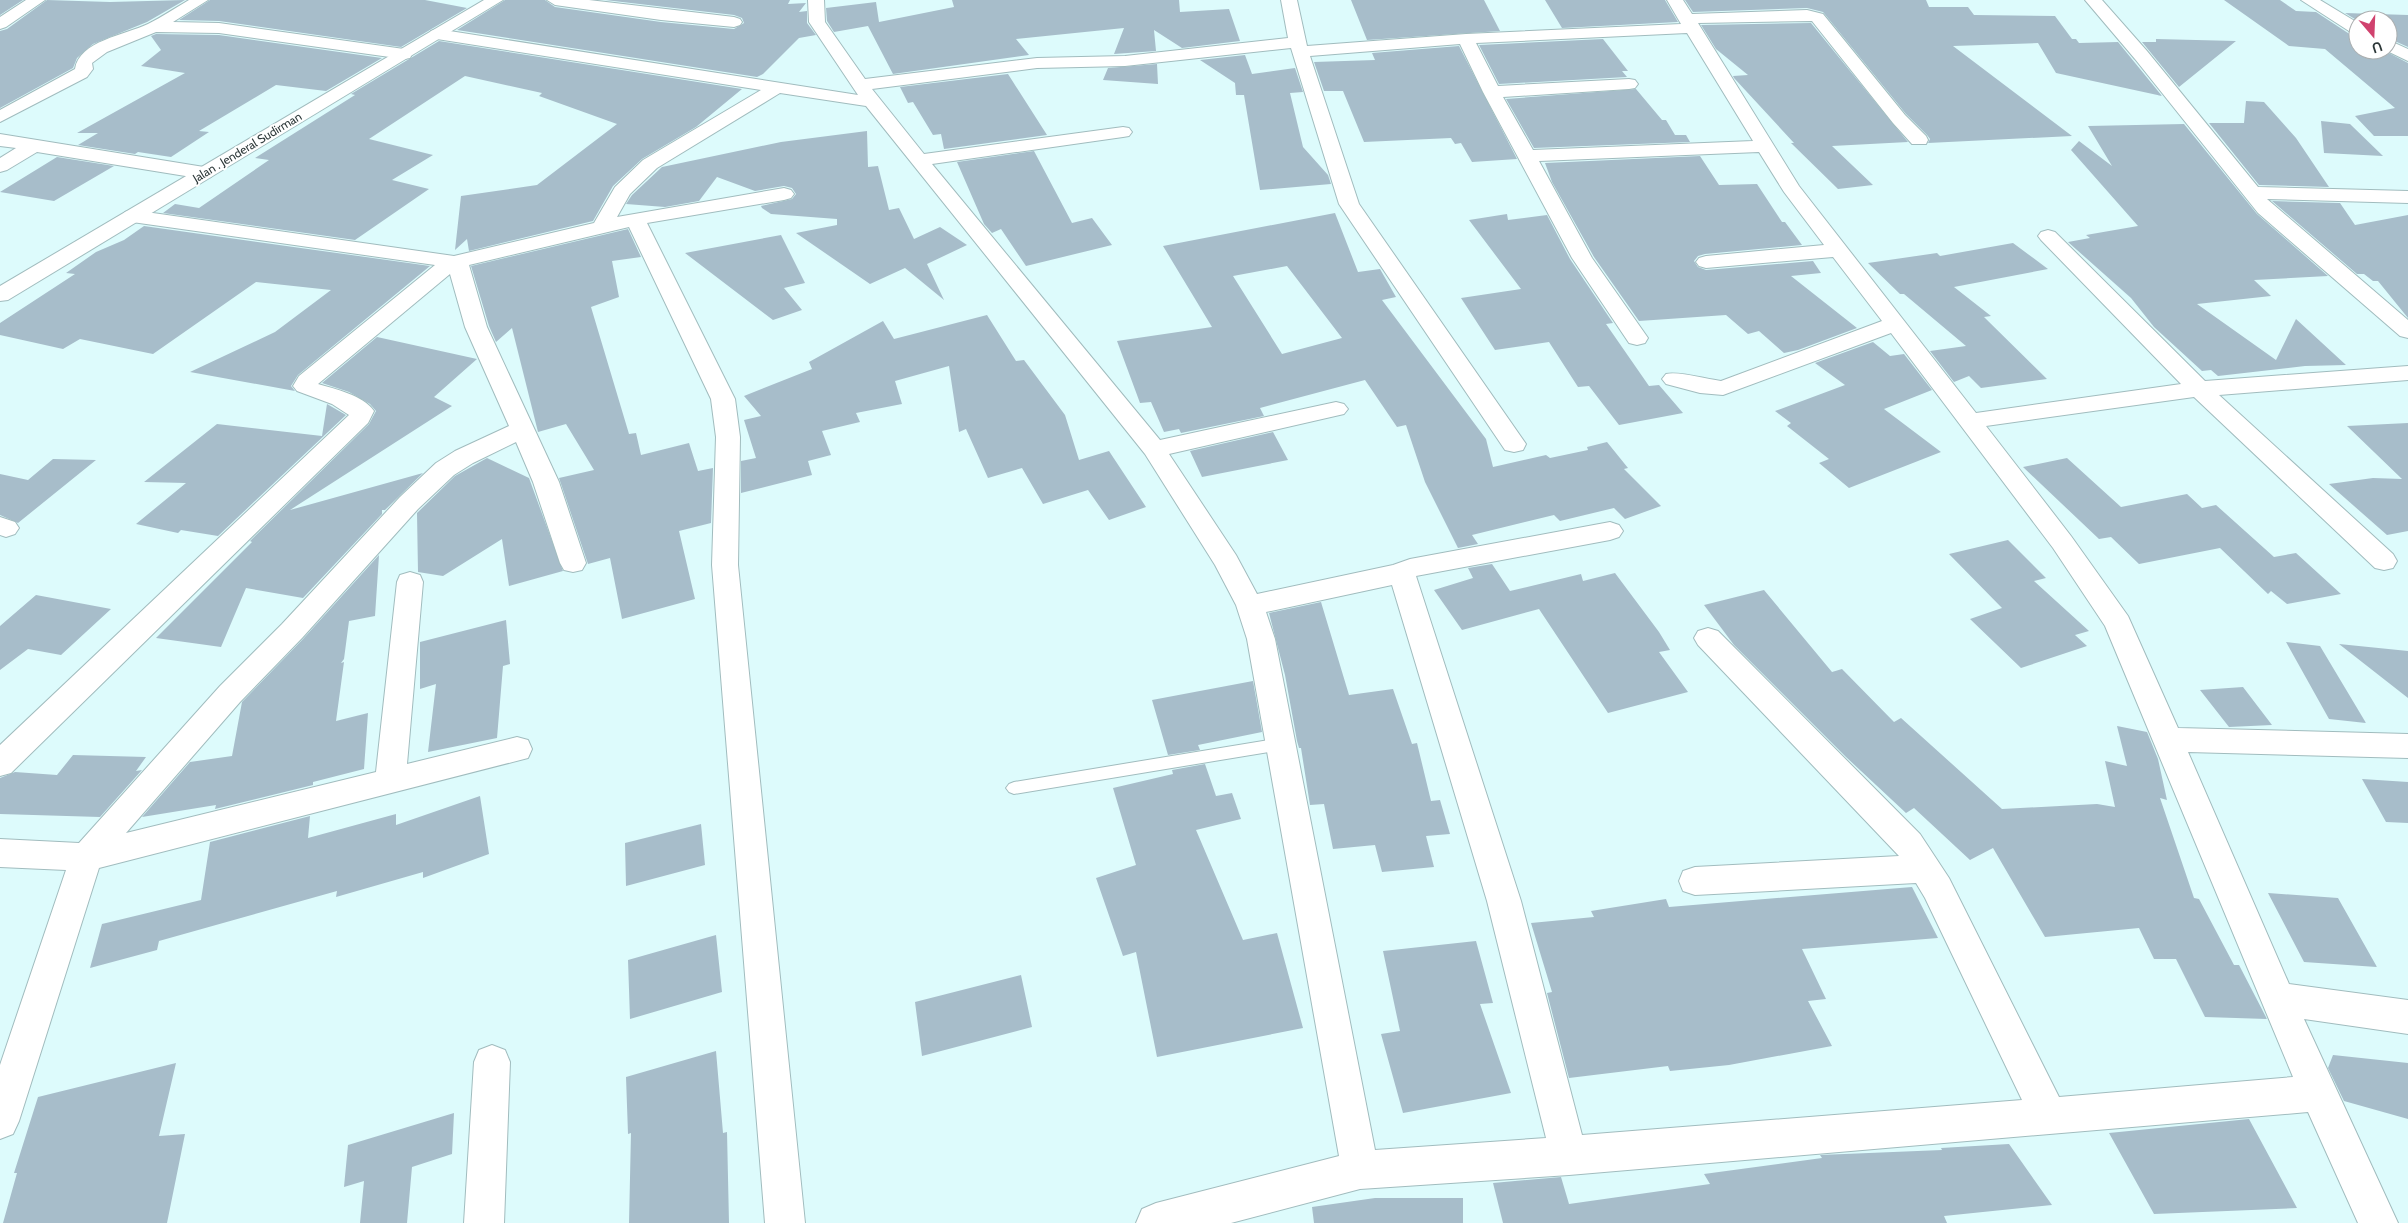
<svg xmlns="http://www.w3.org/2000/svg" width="2408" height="1223" font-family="Cabin,sans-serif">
	<rect width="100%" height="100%" fill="#ddfbfc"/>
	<path fill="#a7bdca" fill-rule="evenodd" d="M 0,0 L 23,0 L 0,15 Z
		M 47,0 L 110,2 L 185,0 L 147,22 L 93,44 L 77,58 L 73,68 L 0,108 L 0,31 L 7,29 Z
		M 210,0 L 425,0 L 467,8 L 401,47 L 219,21 L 179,20 Z
		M 505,0 L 545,0 L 555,7 L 661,22 L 734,29 L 744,23 L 742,18 L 734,15 L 605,0 L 790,0 L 788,4 L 806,3 L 799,12 L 807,11 L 807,23 L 816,35 L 799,38 L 763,74 L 757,77 L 457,30 Z
		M 952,0 L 1179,0 L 1180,12 L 1229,9 L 1240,41 L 1182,48 L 1154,30 L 1156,51 L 1114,54 L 1124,28 L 1016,39 L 1029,55 L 893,74 L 868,26 L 834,32 L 827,21 L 826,8 L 876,2 L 879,22 L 954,7 Z
		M 1351,0 L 1484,0 L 1500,31 L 1367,40 Z
		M 1545,0 L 1665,0 L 1678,22 L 1562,28 Z
		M 1685,0 L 1926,0 L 1929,7 L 1968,7 L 1974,15 L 2055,16 L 2072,39 L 2076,39 L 2079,43 L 2118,42 L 2162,96 L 2056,73 L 2038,43 L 1953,46 L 2072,136 L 1928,143 L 1930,139 L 1927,135 L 1906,114 L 1823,12 L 1807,8 L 1693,12 Z
		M 2224,0 L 2280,0 L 2296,11 L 2316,12 L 2351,35 L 2358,37 L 2358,50 L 2383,50 L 2408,63 L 2408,136 L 2374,136 L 2355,116 L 2395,108 L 2325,49 L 2289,46 Z
		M 2345,13 L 2408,15 L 2408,47 L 2388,38 L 2388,20 L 2358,21 Z
		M 1811,23 L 1908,142 L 1832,146 L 1873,185 L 1838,189 L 1791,143 L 1794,143 L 1734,78 L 1733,76 L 1748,75 L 1716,49 L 1701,25 Z
		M 156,34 L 219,35 L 382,58 L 326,91 L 276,85 L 199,131 L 209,132 L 171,157 L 138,152 L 135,154 L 78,145 L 98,133 L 77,133 L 185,73 L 141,66 L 161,50 L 151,36 Z
		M 1603,39 L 1628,71 L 1622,71 L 1627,77 L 1499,84 L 1479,45 Z
		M 2156,39 L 2236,41 L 2179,87 L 2142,42 L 2156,42 Z
		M 439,41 L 742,89 L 696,127 L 642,159 L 613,186 L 593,221 L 469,251 L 467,239 L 455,250 L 461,196 L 537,185 L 617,124 L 539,96 L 542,93 L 465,76 L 369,139 L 433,155 L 392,180 L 429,189 L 355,240 L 163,213 L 175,204 L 199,208 L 269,160 L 255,158 L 355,95 L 351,94 Z
		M 1459,46 L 1517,159 L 1472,162 L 1461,143 L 1455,144 L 1451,138 L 1364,142 L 1343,91 L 1324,91 L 1314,62 L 1375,60 L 1372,53 Z
		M 1245,55 L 1252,74 L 1295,68 L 1303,92 L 1290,93 L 1303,147 L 1328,175 L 1331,184 L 1260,190 L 1244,95 L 1236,95 L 1235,83 L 1200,60 Z
		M 1157,64 L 1158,84 L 1103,80 L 1108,68 Z
		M 1008,74 L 1047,135 L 944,149 L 941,134 L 933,135 L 913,102 L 908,103 L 900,87 Z
		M 1636,89 L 1662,120 L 1666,120 L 1675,135 L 1686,135 L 1690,142 L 1534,148 L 1506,99 Z
		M 2246,101 L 2264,102 L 2296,138 L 2329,187 L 2259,185 L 2209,123 L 2244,123 Z
		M 2321,121 L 2350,124 L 2383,156 L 2324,153 Z
		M 2184,124 L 2257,214 L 2328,276 L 2254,280 L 2271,296 L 2197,304 L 2276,360 L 2296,319 L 2346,365 L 2305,366 L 2218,376 L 2211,370 L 2202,371 L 2154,327 L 2131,298 L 2068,242 L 2090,238 L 2086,235 L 2138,226 L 2071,150 L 2079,141 L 2112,166 L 2088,126 Z
		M 867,131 L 868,167 L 878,166 L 889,210 L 899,208 L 914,239 L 940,227 L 967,245 L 927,264 L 944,300 L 905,268 L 870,284 L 796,233 L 837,225 L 837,219 L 771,214 L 762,208 L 761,206 L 792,199 L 796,194 L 792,188 L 784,186 L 755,191 L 717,177 L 699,201 L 665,207 L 626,204 L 632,195 L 662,167 L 781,142 Z
		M 1034,151 L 1072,223 L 1092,218 L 1112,245 L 1026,266 L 1001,229 L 992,233 L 984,224 L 957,162 Z
		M 1700,156 L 1719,185 L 1757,184 L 1782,222 L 1785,222 L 1802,245 L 1705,254 L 1698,256 L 1694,261 L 1698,267 L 1706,270 L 1813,261 L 1821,273 L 1791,276 L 1857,328 L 1798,350 L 1784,353 L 1759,331 L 1748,334 L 1726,315 L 1639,321 L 1594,257 L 1552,182 L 1545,163 Z
		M 57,157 L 114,166 L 54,201 L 0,192 Z
		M 2272,201 L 2340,203 L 2355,225 L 2408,215 L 2408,318 L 2378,281 L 2373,281 L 2364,274 L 2357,274 Z
		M 1335,213 L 1358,272 L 1380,269 L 1396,297 L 1382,300 L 1486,439 L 1493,467 L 1546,455 L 1550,458 L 1588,450 L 1587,447 L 1607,442 L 1628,468 L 1624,469 L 1661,506 L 1625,519 L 1614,508 L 1560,521 L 1554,515 L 1472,535 L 1478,544 L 1458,548 L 1425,482 L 1406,425 L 1397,427 L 1365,380 L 1260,408 L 1264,416 L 1181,433 L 1179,429 L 1164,432 L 1151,402 L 1140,403 L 1117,341 L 1212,327 L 1163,246 ZM 1287,266 L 1342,338 L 1282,354 L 1233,276 Z
		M 1507,214 L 1508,220 L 1547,215 L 1570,259 L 1613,323 L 1606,324 L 1649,386 L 1659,385 L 1683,413 L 1619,425 L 1589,386 L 1578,387 L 1549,342 L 1495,350 L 1461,298 L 1521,289 L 1469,220 Z
		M 144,226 L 430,266 L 298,375 L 291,386 L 295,391 L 190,372 L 275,332 L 331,290 L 256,282 L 153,354 L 80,339 L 63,349 L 0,335 L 0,323 L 75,274 L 66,273 L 96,252 L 124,240 Z
		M 628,229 L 641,257 L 612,261 L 619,297 L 591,307 L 629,434 L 636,433 L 641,455 L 689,443 L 698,471 L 713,468 L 711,523 L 679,531 L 695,599 L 622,619 L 610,558 L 588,564 L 559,478 L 594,470 L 566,424 L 538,432 L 512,328 L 496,342 L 489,326 L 471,266 Z
		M 781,235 L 805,283 L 784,288 L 802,310 L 773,320 L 685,253 Z
		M 2013,243 L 2048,269 L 1954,287 L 1991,316 L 1984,317 L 2047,379 L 1981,388 L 1969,376 L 1954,382 L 1930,351 L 1966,346 L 1904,294 L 1900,294 L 1868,263 L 1937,253 L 1940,256 Z
		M 987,315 L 1016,361 L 1024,360 L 1065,415 L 1079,460 L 1109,451 L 1146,507 L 1109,520 L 1088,490 L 1043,504 L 1022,468 L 988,478 L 966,429 L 959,432 L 949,366 L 895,381 L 902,404 L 856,413 L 860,422 L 822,431 L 831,455 L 808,461 L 812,475 L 741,493 L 741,461 L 756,458 L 744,420 L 761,416 L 744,396 L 812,369 L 809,362 L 883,321 L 894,339 Z
		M 377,337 L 477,359 L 434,397 L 452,406 L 290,510 L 423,473 L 385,510 L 382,510 L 382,514 L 303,598 L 246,588 L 221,647 L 156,638 L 252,542 L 250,541 L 369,424 L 376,411 L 370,404 L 349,392 L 322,383 Z
		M 1873,342 L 1890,356 L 1904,354 L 1932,390 L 1884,409 L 1941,452 L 1849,488 L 1819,463 L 1829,459 L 1787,426 L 1791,423 L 1775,411 L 1845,385 L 1815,363 Z
		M 327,404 L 346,415 L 218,536 L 181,530 L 178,533 L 136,524 L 186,483 L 144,482 L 217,424 L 322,436 Z
		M 2408,423 L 2408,531 L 2387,535 L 2329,484 L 2373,478 L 2402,479 L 2347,426 Z
		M 1273,432 L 1288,460 L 1202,477 L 1190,451 Z
		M 487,458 L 529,478 L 563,571 L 509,586 L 502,539 L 443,576 L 418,572 L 417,513 L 455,476 Z
		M 2067,458 L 2121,507 L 2187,494 L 2202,508 L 2216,505 L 2274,557 L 2296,553 L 2341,594 L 2287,604 L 2271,591 L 2268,594 L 2220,548 L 2139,564 L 2111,537 L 2099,539 L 2023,467 Z
		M 53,459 L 96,460 L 18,523 L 0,515 L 0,474 L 28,480 Z
		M 2008,540 L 2046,578 L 2034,581 L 2089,631 L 2075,635 L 2087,646 L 2021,668 L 1970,619 L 2002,608 L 1949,554 Z
		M 379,555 L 375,616 L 349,621 L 344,659 L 341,663 L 344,662 L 336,721 L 368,713 L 364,769 L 313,782 L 313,785 L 215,809 L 216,805 L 142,817 L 190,762 L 232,756 L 242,702 L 303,639 Z
		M 1492,564 L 1510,591 L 1581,574 L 1583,581 L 1615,573 L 1659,632 L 1670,650 L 1659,652 L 1688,692 L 1608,713 L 1539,609 L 1462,630 L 1434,590 L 1473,578 L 1468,568 Z
		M 1764,590 L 1832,672 L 1842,669 L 1894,722 L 1901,718 L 2002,809 L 2097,804 L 2115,807 L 2105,761 L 2127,766 L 2117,726 L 2147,732 L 2158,759 L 2167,800 L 2160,798 L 2194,898 L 2199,899 L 2234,965 L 2239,965 L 2267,1019 L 2205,1017 L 2176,959 L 2154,959 L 2139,928 L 2045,937 L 1993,848 L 1970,860 L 1914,808 L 1906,813 L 1846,757 L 1734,645 L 1704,605 Z
		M 36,595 L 111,609 L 61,655 L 28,649 L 0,670 L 0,626 Z
		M 1321,602 L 1349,695 L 1393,689 L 1412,744 L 1417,743 L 1431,801 L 1440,800 L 1450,834 L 1426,836 L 1434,867 L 1382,872 L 1375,845 L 1333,849 L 1324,804 L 1310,805 L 1301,748 L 1299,748 L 1297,741 L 1285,675 L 1269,613 Z
		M 506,620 L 510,664 L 503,666 L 497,738 L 428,752 L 436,684 L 420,689 L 420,642 Z
		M 2286,642 L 2320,646 L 2366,723 L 2329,719 Z
		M 2339,644 L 2408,651 L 2408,698 Z
		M 1253,681 L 1262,732 L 1198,745 L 1200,750 L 1168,755 L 1152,700 Z
		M 2243,687 L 2272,725 L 2229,727 L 2200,690 Z
		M 73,755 L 146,757 L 136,771 L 142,770 L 100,817 L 0,814 L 0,778 L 15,772 L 57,775 Z
		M 1205,764 L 1216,796 L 1232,793 L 1241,819 L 1196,830 L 1243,940 L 1277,933 L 1303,1028 L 1157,1057 L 1136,952 L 1123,956 L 1096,878 L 1136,865 L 1113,788 L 1173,774 L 1172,770 Z
		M 2362,779 L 2408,782 L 2408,823 L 2386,822 Z
		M 480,796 L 489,854 L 423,878 L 423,872 L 336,897 L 337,891 L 159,941 L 157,950 L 90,968 L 102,924 L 201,900 L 210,842 L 310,816 L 308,838 L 396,814 L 396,825 Z
		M 701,824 L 705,865 L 626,886 L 625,843 Z
		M 1912,887 L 1938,938 L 1802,949 L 1826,999 L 1808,1001 L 1832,1046 L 1729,1065 L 1670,1071 L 1668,1066 L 1569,1078 L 1547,993 L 1552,992 L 1531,923 L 1594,917 L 1591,911 L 1666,899 L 1669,907 Z
		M 2268,893 L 2338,898 L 2377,967 L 2304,962 Z
		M 716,935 L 722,992 L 630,1019 L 628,960 Z
		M 1476,941 L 1493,1003 L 1480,1004 L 1511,1093 L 1403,1113 L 1381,1034 L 1400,1031 L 1383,951 Z
		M 1021,975 L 1032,1027 L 922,1056 L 915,1002 Z
		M 716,1051 L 723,1133 L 727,1132 L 729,1223 L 629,1223 L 631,1133 L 628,1134 L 626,1077 Z
		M 2333,1055 L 2408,1063 L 2408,1119 L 2344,1101 L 2328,1068 Z
		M 176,1063 L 159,1136 L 185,1134 L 167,1223 L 3,1223 L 17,1173 L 14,1173 L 38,1097 Z
		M 454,1113 L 452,1154 L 412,1167 L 407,1223 L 360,1223 L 364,1181 L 344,1187 L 348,1145 Z
		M 2249,1119 L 2297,1208 L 2154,1214 L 2109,1133 Z
		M 2009,1144 L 2052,1205 L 1944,1216 L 1947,1223 L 1503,1223 L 1493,1183 L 1561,1177 L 1569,1204 L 1710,1184 L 1704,1174 L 1822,1158 L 1820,1155 L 1942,1150 L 1941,1148 Z
		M 1375,1198 L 1463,1198 L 1463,1223 L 1314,1223 L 1312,1207 Z"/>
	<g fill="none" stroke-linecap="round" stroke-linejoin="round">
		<g stroke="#a1bcbe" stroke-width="2">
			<path id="service" d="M 1281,738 L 1286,740 L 1289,744 L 1286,748 L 1281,750 L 1014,794 L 1009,792 L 1006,788 L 1009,784 L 1014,782 Z"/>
		</g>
		<g stroke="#a1bcbe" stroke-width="2">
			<path id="minor" d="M 26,0 L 45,0 L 6,27 L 0,29 L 0,17 Z
				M 189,0 L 208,0 L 173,22 L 219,23 L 404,49 L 410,50 L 412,54 L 410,58 L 404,59 L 219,33 L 156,32 L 107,52 L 92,63 L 93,69 L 87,77 L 0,122 L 0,110 L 75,69 C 79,41 125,35 148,24 C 162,17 175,8 189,0 Z
				M 547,0 L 589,0 L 734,17 L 740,19 L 742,22 L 740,25 L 734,27 L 661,20 L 555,5 Z
				M 808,0 L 824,0 L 825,22 L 865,79 L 1037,58 L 1125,56 L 1288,38 L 1281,0 L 1297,0 L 1307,46 L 1466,34 L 1681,24 L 1667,0 L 1683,0 L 1692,14 L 1807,10 L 1823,14 L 1905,115 L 1926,136 L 1928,140 L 1926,144 L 1912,144 L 1893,123 L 1812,21 L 1698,23 L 1799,186 L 1976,413 L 2181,384 L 2041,240 L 2038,236 L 2041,232 L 2048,230 L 2055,232 L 2205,381 L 2408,366 L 2408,380 L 2219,395 L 2393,554 L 2397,561 L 2393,568 L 2384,570 L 2375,568 L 2194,397 L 1986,426 L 2071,536 L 2128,616 L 2178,728 L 2408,734 L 2408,758 L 2188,752 L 2289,984 L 2408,1000 L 2408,1034 L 2304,1019 L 2398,1223 L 2358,1223 L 2308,1112 L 1569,1175 L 1360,1189 L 1231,1223 L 1136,1223 L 1142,1209 L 1156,1203 L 1339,1156 L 1247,639 L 1236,605 L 1215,565 L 1145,454 L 866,106 L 780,93 L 657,168 L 630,194 L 617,217 L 784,188 L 791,190 L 794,194 L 791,198 L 784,200 L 647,223 L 735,399 L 740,437 L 738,565 L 805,1223 L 765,1223 L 712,565 L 716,437 L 711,399 L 629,227 L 469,265 L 487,327 L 559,482 L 586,563 L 582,570 L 573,572 L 564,570 L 560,563 L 533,482 L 516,442 L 473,463 L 454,475 L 418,509 L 302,638 L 240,702 L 126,833 L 376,772 L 397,582 L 400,575 L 410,572 L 420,575 L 423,582 L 407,764 L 517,737 L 528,740 L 532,749 L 528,758 L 99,868 L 19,1121 L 13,1134 L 0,1139 L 0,1065 L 66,870 L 0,867 L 0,839 L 79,843 L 220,686 L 282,624 L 400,497 L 436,463 L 455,451 L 509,426 L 465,327 L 450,274 L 318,384 C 335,389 363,395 374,411 L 368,423 L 11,773 L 0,776 L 0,745 L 349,415 L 332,404 L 297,391 L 293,386 L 299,376 L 435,265 L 132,222 L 125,220 L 122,216 L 125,212 L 132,210 L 454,256 L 594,223 L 615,187 L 643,160 L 761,90 L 437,39 L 431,37 L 429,34 L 431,31 L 437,29 L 858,95 L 809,22 ZM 1687,33 L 1753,141 L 1533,150 L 1503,97 L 1629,89 L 1635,88 L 1638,84 L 1635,80 L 1629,79 L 1498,86 L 1476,43 ZM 1460,44 L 1483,92 L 1572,258 L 1629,343 L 1637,345 L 1645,343 L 1648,338 L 1592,258 L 1539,161 L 1759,152 L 1784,192 L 1824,245 L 1706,256 L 1699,258 L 1696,262 L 1699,266 L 1706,268 L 1833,257 L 1882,321 L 1721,381 C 1705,379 1679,371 1666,374 L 1662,379 L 1666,384 L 1700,393 L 1723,395 L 1891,333 L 2053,548 L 2105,626 L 2293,1077 L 2059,1097 L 1949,878 L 1920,834 L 1718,631 L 1708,628 L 1698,631 L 1694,638 L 1698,645 L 1899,856 L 1695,867 L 1683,871 L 1679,881 L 1683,891 L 1695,895 L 1916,883 L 1925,898 L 2022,1100 L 1582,1135 L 1521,901 L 1416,576 L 1610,540 L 1619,537 L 1623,531 L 1619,525 L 1610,522 L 1410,559 L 1393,565 L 1257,594 L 1236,555 L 1169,454 L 1344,414 L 1348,409 L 1344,404 L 1336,402 L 1160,440 L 932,164 L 1123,137 L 1129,136 L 1132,132 L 1129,128 L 1123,127 L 924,154 L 872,89 L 1037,68 L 1125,66 L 1291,48 L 1339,204 L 1505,450 L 1514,452 L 1523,450 L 1526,444 L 1359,204 L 1310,56 ZM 1392,585 L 1487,901 L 1546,1138 L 1375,1150 L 1275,639 L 1266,612 Z
				M 2085,0 L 2102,0 L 2147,51 L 2258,187 L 2408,191 L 2408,203 L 2267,199 L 2408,320 L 2408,338 L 2400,336 L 2258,213 L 2135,59 Z
				M 2301,0 L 2320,0 L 2358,23 L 2358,35 L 2352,33 Z
				M 2388,40 L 2408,49 L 2408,61 L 2385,50 L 2388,50 Z
				M 0,134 L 204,167 L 211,169 L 214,173 L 211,177 L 204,179 L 37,152 L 7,170 L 0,172 L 0,158 L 16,148 L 0,146 Z
				M 0,517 L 15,522 L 19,528 L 15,534 L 6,537 L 0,535 Z
				M 492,1045 L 505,1050 L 510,1062 L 504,1223 L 464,1223 L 474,1062 L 479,1050 Z"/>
		</g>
		<g stroke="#a1bcbe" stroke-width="2">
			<path id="tertiary" d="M 484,0 L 503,0 L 8,300 L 0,301 L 0,286 Z"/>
		</g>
		<use href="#service" fill="#fff" fill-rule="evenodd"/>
		<use href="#minor" fill="#fff" fill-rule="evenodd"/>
		<use href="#tertiary" fill="#fff" fill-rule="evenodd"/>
	</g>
	<g text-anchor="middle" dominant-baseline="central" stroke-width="4" stroke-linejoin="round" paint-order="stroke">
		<g font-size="12" fill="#2d3839" stroke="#fff">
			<text transform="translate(247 147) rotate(-31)">Jalan . Jenderal Sudirman</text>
		</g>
	</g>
	<g transform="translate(2373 35) rotate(161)"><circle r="24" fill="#ffffff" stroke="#abafb0"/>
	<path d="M0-4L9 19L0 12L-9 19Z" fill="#d0426e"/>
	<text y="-8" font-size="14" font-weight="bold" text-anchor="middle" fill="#2d3839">U</text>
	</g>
</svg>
